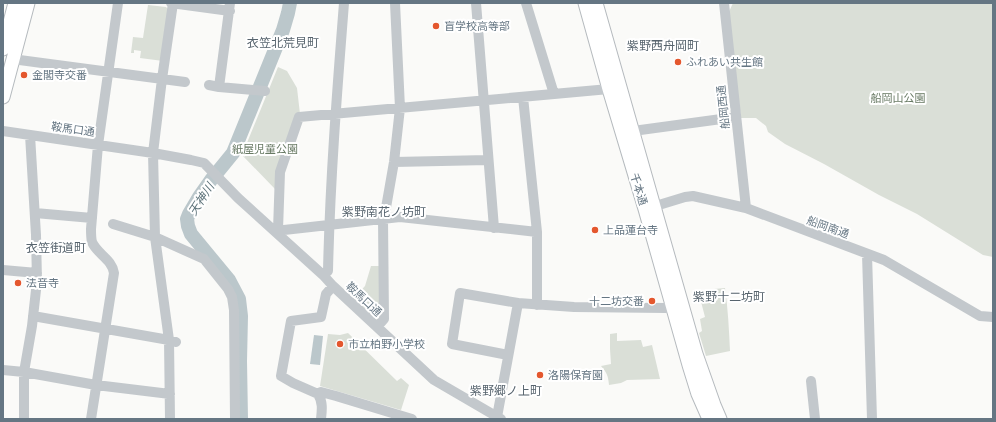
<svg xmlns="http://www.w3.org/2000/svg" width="996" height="422" font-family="Mulish,'Noto Sans JP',sans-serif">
	<rect width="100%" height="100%" fill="#fafaf8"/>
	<path fill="#dadfd7" d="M 733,3 L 783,3 L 797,4 L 799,3 L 993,3 L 993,257 L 983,255 L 917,214 L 879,195 L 824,164 L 785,144 L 768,132 L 766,126 L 756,118 L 741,118 L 728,14 Z
		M 148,5 L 166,7 L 169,10 L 163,61 L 140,58 L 141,51 L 134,50 L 134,53 L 131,53 L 133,37 L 143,38 Z
		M 278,67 L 287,71 L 297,88 L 300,114 L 275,189 L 242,155 Z
		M 371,266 L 379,266 L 379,319 L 376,321 L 353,299 L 365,286 Z
		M 725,288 C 728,309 729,330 730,351 L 706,356 L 699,333 L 702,331 L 700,319 L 705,317 L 699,294 L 714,289 Z
		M 348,333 L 397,381 L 401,378 L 409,385 L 401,410 L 320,386 L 328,334 L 340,335 Z
		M 617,333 L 617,341 L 641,340 L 643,347 L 652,345 L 660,379 L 627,380 L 621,383 L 609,385 C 608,375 607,373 601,366 L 611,364 L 610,349 L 610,334 Z"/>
	<path fill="#bbc7cb" d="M 314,335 L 323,336 L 320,365 L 310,364 Z"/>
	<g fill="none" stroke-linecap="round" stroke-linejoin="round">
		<path stroke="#bbc7cb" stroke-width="14" d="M 241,419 L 240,361 L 241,316 L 239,299 L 229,280 L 191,234 L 188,226 L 187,219 L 189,214 L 199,197 L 211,180 L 233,153 L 283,30 L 288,13 L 290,3"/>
		<g stroke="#b5babe" stroke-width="15">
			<path id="major" d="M 585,3 L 609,89 L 645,209 L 689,365 L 698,394 L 709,419
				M 596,3 L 696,354 L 714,405 L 720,419
				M 3,49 L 15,3
				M 3,97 L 28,3"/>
		</g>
		<path stroke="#c3c8cc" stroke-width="10" d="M 171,3 L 230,11
			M 476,3 L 494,228
			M 526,3 L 554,94
			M 724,3 L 746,208
			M 12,59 L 185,82
			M 209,85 L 219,87 L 230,3
			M 219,87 L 265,91
			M 523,97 L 537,232 L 537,305
			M 3,131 L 153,153 L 191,160 L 204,163 L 238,198 L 323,275 L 333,286 L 434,380 L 501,419
			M 633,131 L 736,117
			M 394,162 L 488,160
			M 649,208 L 685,197 L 693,196 L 746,208 L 884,260 L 980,316 L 993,317
			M 35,213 L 92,218
			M 384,219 L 394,162 L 400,108 L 395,3
			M 113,224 L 155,237 L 204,259 L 228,289 L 232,297 L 234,310 L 235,419
			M 278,230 L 280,172 L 299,117 L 609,89 L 615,86
			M 275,231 L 400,217 L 537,232
			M 867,254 L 872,419
			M 3,270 L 37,273
			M 323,275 L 328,271 C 330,181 337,92 344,3
			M 333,286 L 326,294 L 321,317 L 291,321 L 281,376 L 293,383 L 318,394 L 321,392 L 336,396 L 412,419
			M 33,316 L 169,340 L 176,342
			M 377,327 L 384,319 L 383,219
			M 508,355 L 452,344 L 460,293 L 518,303 L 574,307 L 666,308 L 679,305
			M 3,370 L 24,372 L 96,385 L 170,394
			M 811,381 L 815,419
			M 318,394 C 323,402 322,410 321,419
			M 497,417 L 518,303
			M 24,419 L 24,372 L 32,326 L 37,281 L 36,235 L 30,135
			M 91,419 L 114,273 C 112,259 97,254 92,242 C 91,238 91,234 91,229 L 98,145 L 118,3
			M 170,419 L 169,340 L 155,237 L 153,153 L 162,79 L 173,3"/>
		<use href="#major" stroke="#fff" stroke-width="13"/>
	</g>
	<g fill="#e4572e" stroke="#fff" stroke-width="1.5">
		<circle cx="436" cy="26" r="4"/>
		<circle cx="678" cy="62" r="4"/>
		<circle cx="24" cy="75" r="4"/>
		<circle cx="595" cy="230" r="4"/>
		<circle cx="18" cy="283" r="4"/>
		<circle cx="652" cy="301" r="4"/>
		<circle cx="340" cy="344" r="4"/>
		<circle cx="540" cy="375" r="4"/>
	</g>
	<g text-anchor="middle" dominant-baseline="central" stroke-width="4" stroke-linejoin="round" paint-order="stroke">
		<g font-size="11" fill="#657683" stroke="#fff" text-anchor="start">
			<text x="444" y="26">盲学校高等部</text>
			<text x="686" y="62">ふれあい共生館</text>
			<text x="32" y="75">金閣寺交番</text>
			<text x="603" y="230">上品蓮台寺</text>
			<text x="26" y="283">法音寺</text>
			<text x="644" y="301" text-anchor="end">十二坊交番</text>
			<text x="348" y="344">市立柏野小学校</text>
			<text x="548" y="375">洛陽保育園</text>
		</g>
		<g font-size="11" fill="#687a64" stroke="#fff">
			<text x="898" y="98">船岡山公園</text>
			<text x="265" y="149">紙屋児童公園</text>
		</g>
		<g font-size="11" fill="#657683" stroke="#fff">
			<text transform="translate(723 107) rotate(-96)">船岡西通</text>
			<text transform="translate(73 129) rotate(8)">鞍馬口通</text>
			<text transform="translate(639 189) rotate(73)">千本通</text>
			<text transform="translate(828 227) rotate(20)">船岡南通</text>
			<text transform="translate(364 299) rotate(43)">鞍馬口通</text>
		</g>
		<g font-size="12" fill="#57646e" stroke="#fff">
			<text x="283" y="42">衣笠北荒見町</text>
			<text x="663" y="45">紫野西舟岡町</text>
			<text x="384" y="211">紫野南花ノ坊町</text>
			<text x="56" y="247">衣笠街道町</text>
			<text x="729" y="296">紫野十二坊町</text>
			<text x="506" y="390">紫野郷ノ上町</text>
		</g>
		<g font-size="12" font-style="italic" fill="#60757c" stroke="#fff">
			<text transform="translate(201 199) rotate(-57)">天神川</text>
		</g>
	</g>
	<rect width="996" height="422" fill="none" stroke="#657683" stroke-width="8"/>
</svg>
